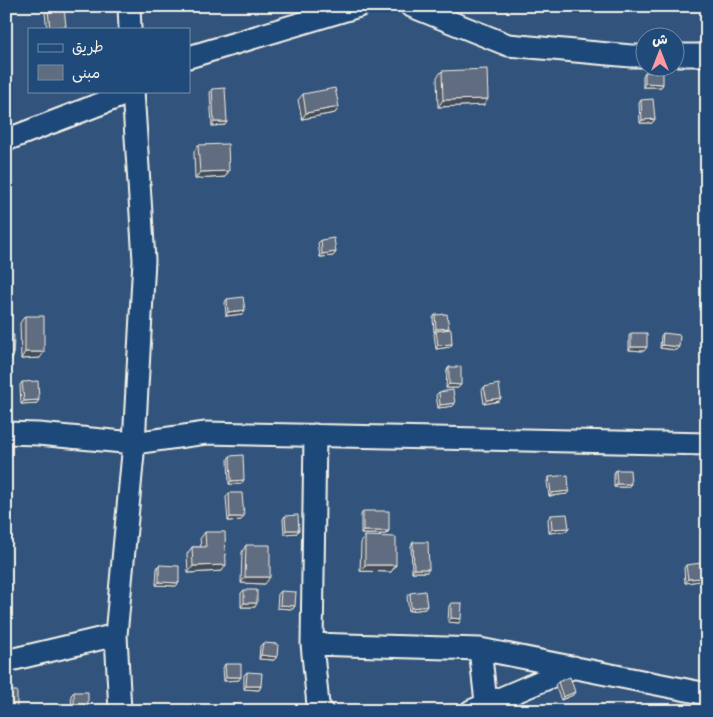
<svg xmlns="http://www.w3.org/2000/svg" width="713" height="717" font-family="'Gochi Hand','Playpen Sans Arabic',sans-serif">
	<rect width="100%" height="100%" fill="#32547c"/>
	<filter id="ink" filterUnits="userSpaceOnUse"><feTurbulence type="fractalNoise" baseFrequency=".02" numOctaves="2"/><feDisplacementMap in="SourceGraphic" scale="10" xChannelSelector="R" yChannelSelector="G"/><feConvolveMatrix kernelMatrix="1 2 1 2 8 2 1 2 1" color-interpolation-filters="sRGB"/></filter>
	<g filter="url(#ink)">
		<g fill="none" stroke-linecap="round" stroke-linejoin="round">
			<g stroke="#f4f1e8" stroke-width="25">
				<path id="minor" d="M 129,6 L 130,29
					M 411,6 L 508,45 L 631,56 L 646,56
					M 676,55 L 707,55
					M 189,57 L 359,6
					M 6,140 L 134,91
					M 6,433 L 38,434 L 134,443 L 206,433 L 707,444
					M 315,435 L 312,644 L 318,705 L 322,711
					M 312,644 L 480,649 L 707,694
					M 480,649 L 487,711
					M 6,661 L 116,635
					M 120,711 L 116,635 L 134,443 L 144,260 L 133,91
					M 471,711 L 574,667"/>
			</g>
			<use href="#minor" stroke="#1f4a7a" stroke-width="21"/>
		</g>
		<path fill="#535d6d" stroke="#f4f1e8" d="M 48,10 L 64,29 L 47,29 L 45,13 Z
			M 442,71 L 484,105 L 438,107 L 437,77 Z
			M 645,72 L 663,84 L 661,87 L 643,87 L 643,76 Z
			M 212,89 L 225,125 L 212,126 L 210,92 Z
			M 303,94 L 339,107 L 335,113 L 302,119 L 298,100 Z
			M 641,100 L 655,119 L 652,123 L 640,123 L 639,103 Z
			M 198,145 L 225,177 L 195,179 L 194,152 Z
			M 321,240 L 336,252 L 333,256 L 320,257 L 318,243 Z
			M 227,299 L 245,310 L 242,314 L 226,316 L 225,302 Z
			M 435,315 L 447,330 L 452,344 L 450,347 L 436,349 L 434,334 L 435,332 L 434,332 L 433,318 Z
			M 25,316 L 40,358 L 21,359 L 20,323 Z
			M 631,333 L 644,351 L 629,350 L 629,336 Z
			M 663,333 L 676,350 L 660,348 L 661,336 Z
			M 449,367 L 458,388 L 446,388 L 447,370 Z
			M 22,382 L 37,403 L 21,404 L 20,385 Z
			M 484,387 L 499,401 L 484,404 L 482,390 Z
			M 439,392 L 455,403 L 453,406 L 438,408 L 436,395 Z
			M 230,456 L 241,484 L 229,484 L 228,459 Z
			M 616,470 L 631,484 L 628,487 L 614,487 L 614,473 Z
			M 549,477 L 567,494 L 549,496 L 547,481 Z
			M 229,493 L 241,520 L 228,521 L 226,497 Z
			M 363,511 L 386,534 L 361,534 L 361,515 Z
			M 551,515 L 566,531 L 549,533 L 548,519 Z
			M 285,516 L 299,530 L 297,533 L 284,534 L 283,519 Z
			M 205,532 L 222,571 L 188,573 L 187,554 L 192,547 L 201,547 L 200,539 Z
			M 365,536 L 396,565 L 391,572 L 360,571 L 361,543 Z
			M 413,542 L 429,569 L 427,572 L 412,572 L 411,546 Z
			M 246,545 L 265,584 L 241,583 L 242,552 Z
			M 159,565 L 176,586 L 156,585 L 157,568 Z
			M 686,565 L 702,578 L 700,581 L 685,583 L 684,568 Z
			M 244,590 L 255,607 L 241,607 L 241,593 Z
			M 281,591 L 293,609 L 277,608 L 278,594 Z
			M 410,593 L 425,609 L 409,611 L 407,597 Z
			M 451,603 L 459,623 L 448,622 L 449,606 Z
			M 263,643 L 277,657 L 274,660 L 259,659 L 260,646 Z
			M 225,664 L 239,680 L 224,681 L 223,668 Z
			M 247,672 L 261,686 L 259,690 L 244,689 L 244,675 Z
			M 558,682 L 573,695 L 561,700 L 555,685 Z
			M 74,692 L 88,711 L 72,711 L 71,695 Z"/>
		<path fill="#434c59" stroke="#f4f1e8" d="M 66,26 L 64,29 L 50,29 L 50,28 Z
			M 645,83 L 663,84 L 661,87 L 643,87 Z
			M 488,99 L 484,105 L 438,107 L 443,100 Z
			M 339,107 L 335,113 L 302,119 L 306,113 Z
			M 655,119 L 652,123 L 640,123 L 642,120 Z
			M 214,122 L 227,122 L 225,125 L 212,126 Z
			M 229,171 L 225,177 L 195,179 L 200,172 Z
			M 336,252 L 333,256 L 320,257 L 322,254 Z
			M 245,310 L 242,314 L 226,316 L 228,312 Z
			M 449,328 L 446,331 L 434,332 L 436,329 Z
			M 452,344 L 450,347 L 436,349 L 438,345 Z
			M 662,345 L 679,347 L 676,350 L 660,348 Z
			M 631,347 L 647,347 L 644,351 L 629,350 Z
			M 25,352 L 44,352 L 40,358 L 21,359 Z
			M 6,358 L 13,358 L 8,365 L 6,365 Z
			M 449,384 L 461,385 L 458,388 L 446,388 Z
			M 501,398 L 499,401 L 484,404 L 487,400 Z
			M 39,400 L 37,403 L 21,404 L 24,401 Z
			M 455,403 L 453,406 L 438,408 L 440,405 Z
			M 244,480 L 241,484 L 229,484 L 231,481 Z
			M 617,484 L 631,484 L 628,487 L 614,487 Z
			M 569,491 L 567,494 L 549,496 L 551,493 Z
			M 230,517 L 244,517 L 241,520 L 228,521 Z
			M 569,528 L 566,531 L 549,533 L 552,529 Z
			M 286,530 L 299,530 L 297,533 L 284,534 Z
			M 363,531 L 389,531 L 386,534 L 361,534 Z
			M 226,565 L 222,571 L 188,573 L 193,566 Z
			M 365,565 L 396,565 L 391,572 L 360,571 Z
			M 414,569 L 429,569 L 427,572 L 412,572 Z
			M 245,577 L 270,577 L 265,584 L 241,583 Z
			M 702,578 L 700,581 L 685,583 L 688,579 Z
			M 159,582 L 179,583 L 176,586 L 156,585 Z
			M 244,603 L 257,603 L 255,607 L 241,607 Z
			M 280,605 L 295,606 L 293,609 L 277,608 Z
			M 427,606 L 425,609 L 409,611 L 411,608 Z
			M 451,618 L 461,619 L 459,623 L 448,622 Z
			M 261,655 L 277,657 L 274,660 L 259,659 Z
			M 226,677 L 241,677 L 239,680 L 224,681 Z
			M 246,686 L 261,686 L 259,690 L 244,689 Z
			M 575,692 L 573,695 L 561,700 L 563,697 Z"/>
		<path fill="#606c7f" stroke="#f4f1e8" d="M 64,8 L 66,26 L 50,28 L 48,10 Z
			M 487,69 L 488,99 L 443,100 L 442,71 Z
			M 645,72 L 663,73 L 663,84 L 645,83 Z
			M 225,88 L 227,122 L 214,122 L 212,89 Z
			M 335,88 L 339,107 L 306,113 L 303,94 Z
			M 653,99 L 655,119 L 642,120 L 641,100 Z
			M 228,144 L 229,171 L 200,172 L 198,145 Z
			M 334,238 L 336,252 L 322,254 L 321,240 Z
			M 243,297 L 245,310 L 228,312 L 227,299 Z
			M 447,314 L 449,328 L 436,329 L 435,315 Z
			M 25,316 L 44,316 L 44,352 L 25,352 Z
			M 451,329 L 452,344 L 438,345 L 436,331 Z
			M 631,333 L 647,333 L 647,347 L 631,347 Z
			M 663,333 L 680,335 L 679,347 L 662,345 Z
			M 6,335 L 14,335 L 13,358 L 6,358 Z
			M 449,367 L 461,367 L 461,385 L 449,384 Z
			M 38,381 L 39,400 L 24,401 L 22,382 Z
			M 499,384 L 501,398 L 487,400 L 484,387 Z
			M 453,390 L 455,403 L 440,405 L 439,392 Z
			M 243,455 L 244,480 L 231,481 L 230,456 Z
			M 616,470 L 630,470 L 631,484 L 617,484 Z
			M 568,475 L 569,491 L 551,493 L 549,477 Z
			M 229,493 L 242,493 L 244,517 L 230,517 Z
			M 363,511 L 389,511 L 389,531 L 363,531 Z
			M 567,514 L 569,528 L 552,529 L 551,515 Z
			M 298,515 L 299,530 L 286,530 L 285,516 Z
			M 205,532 L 225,532 L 226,565 L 193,566 L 192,547 L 206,547 Z
			M 365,536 L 396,537 L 396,565 L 365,565 Z
			M 413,542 L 428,542 L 429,569 L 414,569 Z
			M 246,545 L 270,545 L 270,577 L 245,577 Z
			M 701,563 L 702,578 L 688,579 L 686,565 Z
			M 159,565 L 179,566 L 179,583 L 159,582 Z
			M 244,590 L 257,590 L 257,603 L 244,603 Z
			M 281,591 L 296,592 L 295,606 L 280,605 Z
			M 425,591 L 427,606 L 411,608 L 410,593 Z
			M 451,603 L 462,603 L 461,619 L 451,618 Z
			M 263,643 L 278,644 L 277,657 L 261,655 Z
			M 225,664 L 241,664 L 241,677 L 226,677 Z
			M 247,672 L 262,673 L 261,686 L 246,686 Z
			M 570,677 L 575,692 L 563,697 L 558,682 Z
			M 6,691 L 17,691 L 17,711 L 6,711 Z
			M 74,692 L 88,692 L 88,711 L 74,711 Z"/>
	</g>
	<rect width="713" height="717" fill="none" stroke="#1f4a7a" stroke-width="25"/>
	<rect x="12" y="12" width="688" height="692" fill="none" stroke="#f4f1e8" stroke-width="2" filter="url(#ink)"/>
	<rect x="28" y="28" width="162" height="65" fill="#1f4a7a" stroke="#748da6"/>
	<rect x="38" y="44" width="25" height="8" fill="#1f4a7a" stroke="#748da6"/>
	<text x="72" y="52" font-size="15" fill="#f4f1e8">طريق</text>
	<rect x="38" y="65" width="25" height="15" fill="#606c7f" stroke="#748da6"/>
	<text x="72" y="78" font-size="15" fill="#f4f1e8">مبنى</text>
	<g transform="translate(660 52)"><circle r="24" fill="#1f4a7a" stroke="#748da6"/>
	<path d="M0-4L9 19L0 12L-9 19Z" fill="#ff9aa2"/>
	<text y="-8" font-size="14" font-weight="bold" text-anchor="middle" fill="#f4f1e8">ش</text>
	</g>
</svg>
